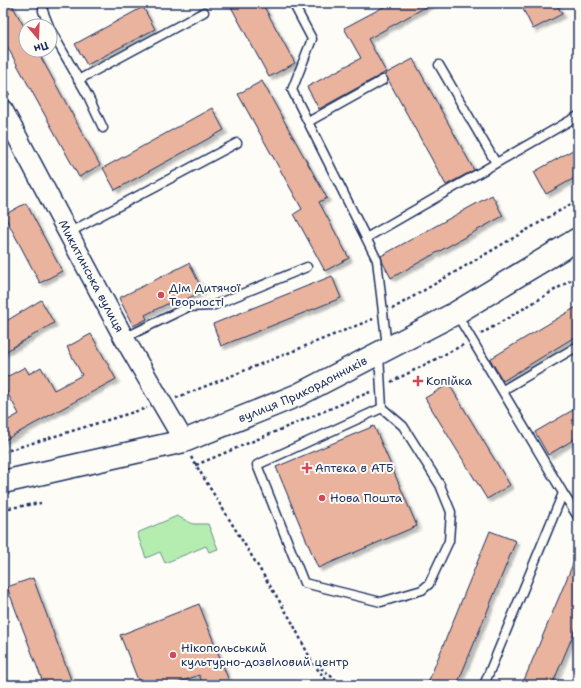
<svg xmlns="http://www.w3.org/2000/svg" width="581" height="688" font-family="'Shantell Sans',sans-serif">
	<defs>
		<filter id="shadow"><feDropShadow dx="3.5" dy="3.5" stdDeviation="1" flood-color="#0004"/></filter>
	</defs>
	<rect width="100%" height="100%" fill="#fdfcf7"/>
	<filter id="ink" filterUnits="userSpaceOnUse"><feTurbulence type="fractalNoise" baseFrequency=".025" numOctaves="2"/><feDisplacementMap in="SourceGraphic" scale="8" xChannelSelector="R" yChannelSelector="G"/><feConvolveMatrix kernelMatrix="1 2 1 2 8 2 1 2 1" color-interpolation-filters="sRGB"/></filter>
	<g filter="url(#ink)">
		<path fill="#b5edb0" stroke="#688e87" d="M 177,516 L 193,524 L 208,524 L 218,549 L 209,552 L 206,546 L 165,563 L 160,552 L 146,558 L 137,533 Z"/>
		<path fill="#e9b39e" stroke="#1b2f5e" filter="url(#shadow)" d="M 3,3 L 11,3 L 26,30 L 26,50 L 37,50 L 100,165 L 79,177 L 3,39 Z
			M 229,3 L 262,3 L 295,63 L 269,77 Z
			M 391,3 L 433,3 L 368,39 L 386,72 L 319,109 L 307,87 L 361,58 L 344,28 Z
			M 520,3 L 556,3 L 562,14 L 533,29 Z
			M 143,7 L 155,29 L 87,65 L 75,44 Z
			M 413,59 L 474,170 L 446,185 L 385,74 Z
			M 262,81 L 327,198 L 319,202 L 349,258 L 325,271 L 294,214 L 302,209 L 238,94 Z
			M 212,108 L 224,130 L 115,190 L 103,168 Z
			M 578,147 L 578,176 L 546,194 L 534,172 Z
			M 492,195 L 503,216 L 391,278 L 383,263 L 381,256 Z
			M 26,203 L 62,271 L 40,283 L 4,215 Z
			M 189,263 L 203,291 L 175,305 L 173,301 L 145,315 L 147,319 L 133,326 L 119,298 Z
			M 332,276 L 341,298 L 221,346 L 213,324 Z
			M 41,300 L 54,323 L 3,353 L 3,323 Z
			M 578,306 L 578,335 L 503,381 L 490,359 Z
			M 91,334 L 116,379 L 3,441 L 3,423 L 19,414 L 3,385 L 3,379 L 25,367 L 29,374 L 41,367 L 54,390 L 82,375 L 67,347 Z
			M 449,384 L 510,485 L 487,499 L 425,398 Z
			M 578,407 L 578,437 L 548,455 L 535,432 Z
			M 374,426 L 417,526 L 318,568 L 276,467 Z
			M 490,531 L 516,541 L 457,685 L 427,685 Z
			M 578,552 L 578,623 L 552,685 L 522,685 Z
			M 33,578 L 73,685 L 44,685 L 7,587 Z
			M 199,604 L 229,681 L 218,685 L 203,685 L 199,675 L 172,685 L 140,685 L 120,635 Z"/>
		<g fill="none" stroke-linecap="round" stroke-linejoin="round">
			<g stroke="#1b2f5e" stroke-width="11">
				<path id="service" d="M 43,3 L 43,11 L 49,26
					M 293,3 L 312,39 L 292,90 L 377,260 L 387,347
					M 50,29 L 88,96 L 103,128
					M 439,65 L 496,163
					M 78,80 L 204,12
					M 308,122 L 383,80
					M 68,233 L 237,143
					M 366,238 L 578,116
					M 456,313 L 563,493 L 484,685
					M 124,338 L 188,307 L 212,306 L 307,267
					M 379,355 L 382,408 L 257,465 L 304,583 L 381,602 L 422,590 L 429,584 L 449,541 L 451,512 L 440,485 L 403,426 L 382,408
					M 503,390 L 578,346
					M 563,493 L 578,517
					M 575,685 L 578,678"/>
			</g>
			<g stroke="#1b2f5e" stroke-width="22">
				<g id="tertiary">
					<path id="s1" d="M 3,110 L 124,338 L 184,441"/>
				</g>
			</g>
			<g stroke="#1b2f5e" stroke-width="25">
				<g id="secondary">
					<path id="s2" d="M 3,482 L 184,441 L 298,395 L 456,313 L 578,239"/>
				</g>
			</g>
			<path stroke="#1b2f5e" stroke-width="2.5" stroke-dasharray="3 3" stroke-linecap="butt" d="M 3,83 L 9,95
				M 392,309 L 578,200
				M 481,334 L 578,276
				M 391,382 L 463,345
				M 176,398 L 373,319
				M 3,452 L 147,408
				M 191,457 L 291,620 L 312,662 L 330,685
				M 196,465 L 370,392
				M 3,509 L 41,503
				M 316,664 L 342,685"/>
			<use href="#service" stroke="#fdfcf7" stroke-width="8"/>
			<use href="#tertiary" stroke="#fdfcf7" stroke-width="19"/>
			<use href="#secondary" stroke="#fdfcf7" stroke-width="22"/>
		</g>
	</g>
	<g fill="#d1495b" stroke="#fdfcf7" stroke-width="1.5">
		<circle cx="161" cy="295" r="4"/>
		<path d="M416 375h4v4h4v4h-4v4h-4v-4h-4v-4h4z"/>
		<path d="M305 462h4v4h4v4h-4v4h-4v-4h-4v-4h4z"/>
		<circle cx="322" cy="498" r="4"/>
		<circle cx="173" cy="655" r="4"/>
	</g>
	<g text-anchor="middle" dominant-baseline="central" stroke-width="4" stroke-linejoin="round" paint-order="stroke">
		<g font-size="12" fill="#1b2f5e" stroke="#fdfcf7">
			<text stroke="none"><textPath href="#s1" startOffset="188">Микитинська вулиця</textPath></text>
			<text stroke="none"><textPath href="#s2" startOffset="315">вулиця Прикордонників</textPath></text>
		</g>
		<g font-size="12" fill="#1b2f5e" stroke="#fdfcf7" text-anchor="start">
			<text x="169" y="288">Дім Дитячої<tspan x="169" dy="14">Творчості</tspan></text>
			<text x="426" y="381">Копійка</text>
			<text x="315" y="468">Аптека в АТБ</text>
			<text x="330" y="498">Нова Пошта</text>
			<text x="181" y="648">Нікопольський<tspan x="181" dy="14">культурно-дозвіловий центр</tspan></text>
		</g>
	</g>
	<rect width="581" height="688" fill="none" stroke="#fdfcf7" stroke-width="16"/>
	<rect x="8" y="8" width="565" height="672" fill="none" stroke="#1b2f5e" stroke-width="1.5" filter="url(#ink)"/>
	<g transform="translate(38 38) rotate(161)"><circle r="19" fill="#fdfcf7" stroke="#a3aaba"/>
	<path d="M0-3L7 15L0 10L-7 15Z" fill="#d1495b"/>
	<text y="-6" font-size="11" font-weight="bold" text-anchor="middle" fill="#1b2f5e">Пн</text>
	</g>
</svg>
